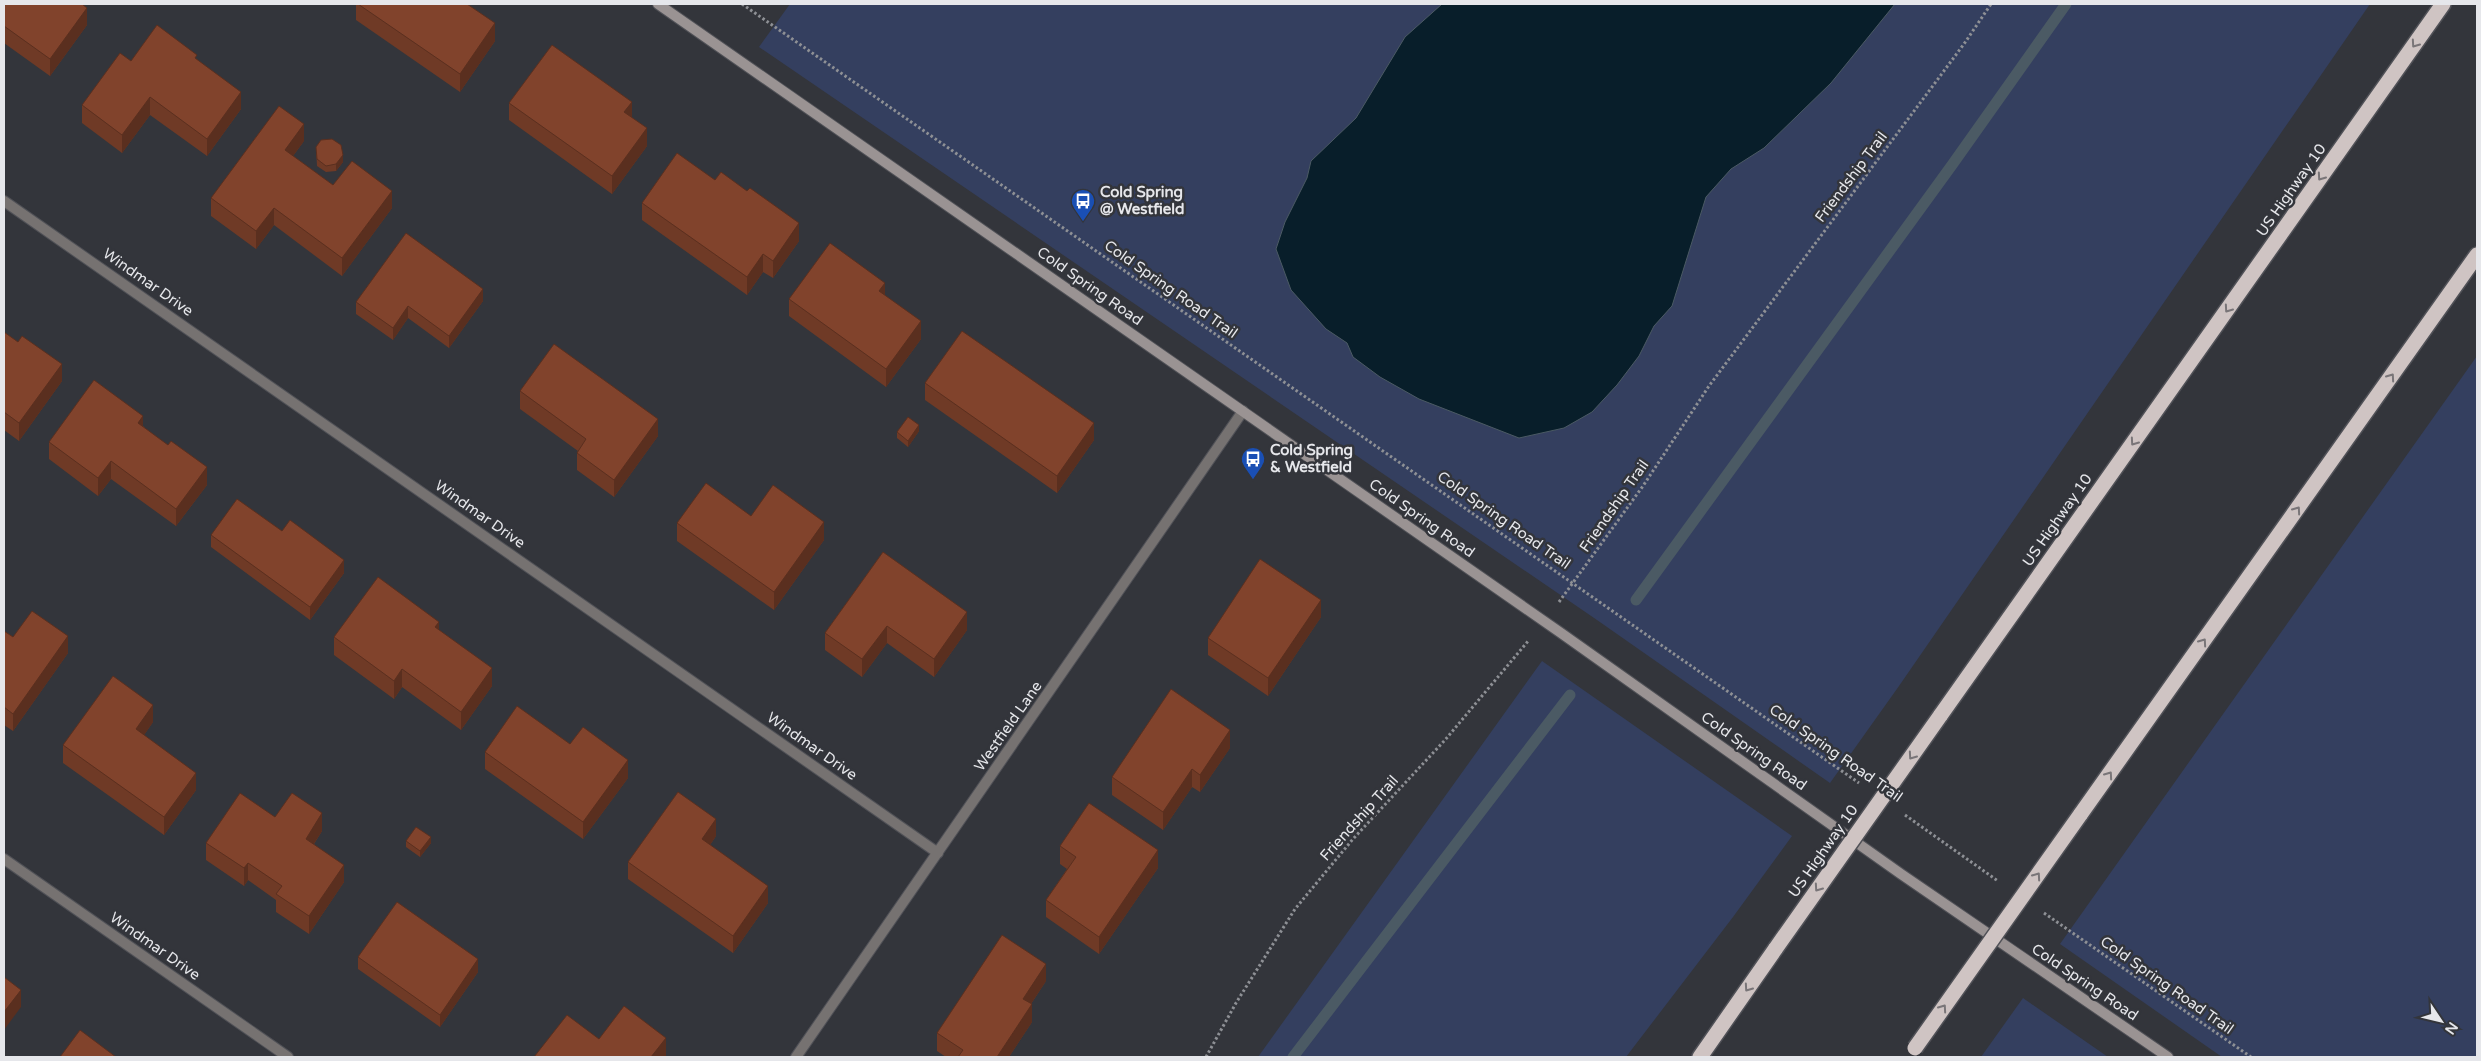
<svg xmlns="http://www.w3.org/2000/svg" width="2481" height="1061" font-family="'Varela Round',sans-serif">
	<rect width="100%" height="100%" fill="#33353b"/>
	<path fill="#343f5f" d="M 790,4 L 2370,4 L 1899,686 L 1830,783 L 1597,620 L 759,47 Z
		M 2477,356 L 2477,1057 L 2222,1057 L 2060,944 Z
		M 1542,661 L 1792,836 L 1733,917 L 1626,1057 L 1258,1057 Z
		M 2023,998 L 2108,1057 L 1981,1057 Z"/>
	<path fill="#081e2a" stroke="#4b5a64" d="M 1442,4 L 1895,4 L 1831,83 L 1764,148 L 1731,169 L 1706,197 L 1672,306 L 1654,326 L 1639,356 L 1617,385 L 1592,412 L 1564,428 L 1519,438 L 1419,399 L 1380,377 L 1353,357 L 1347,343 L 1326,329 L 1291,290 L 1276,249 L 1285,222 L 1307,178 L 1311,161 L 1356,118 L 1405,37 Z"/>
	<g fill="none" stroke-linecap="round" stroke-linejoin="round">
		<path stroke="#4b5a64" stroke-width="11" d="M 1636,600 L 1952,165 L 2066,4
			M 1293,1057 L 1570,695"/>
		<g stroke="#505157" stroke-width="12">
			<path id="street" d="M 4,201 L 938,853
				M 4,859 L 288,1057
				M 796,1057 L 1243,411"/>
		</g>
		<g stroke="#505157" stroke-width="12">
			<path id="secondary" d="M 658,4 L 1561,633 L 1901,874 L 2168,1057"/>
		</g>
		<g stroke="#505157" stroke-width="18">
			<path id="highway" d="M 1940,716 L 2443,4
				M 2080,815 L 2477,255
				M 1700,1057 L 1776,948"/>
		</g>
		<path stroke="#8e9095" stroke-width="3" stroke-dasharray="2.5 2.5" stroke-linecap="butt" d="M 742,4 L 1859,783
			M 1559,602 L 1643,486 L 1709,386 L 1964,44 L 1991,4
			M 1905,815 L 1998,881
			M 2044,913 L 2251,1057
			M 1206,1057 L 1236,1003 L 1295,909 L 1353,839 L 1445,740 L 1529,640"/>
		<use href="#street" stroke="#767271" stroke-width="10"/>
		<use href="#secondary" stroke="#9a9393" stroke-width="10"/>
		<use href="#highway" stroke="#cfc4c3" stroke-width="15"/>
		<g stroke="#505157" stroke-width="18" stroke-linecap="butt">
			<path id="highway-bridge" d="M 1776,948 L 1940,716
				M 1915,1048 L 2080,815"/>
		</g>
		<use href="#highway-bridge" stroke="#cfc4c3" stroke-width="15"/>
	</g>
	<path fill="#6f3a26" d="M 4,4 L 87,25 L 50,76 L 4,43 Z
		M 356,4 L 467,4 L 495,41 L 460,92 L 356,20 Z
		M 197,60 L 241,109 L 207,156 L 150,115 L 122,153 L 82,123 L 82,105 L 131,61 Z
		M 509,103 L 632,118 L 647,146 L 612,194 L 509,120 Z
		M 304,141 L 293,156 L 333,185 L 392,208 L 342,276 L 274,225 L 256,249 L 211,216 L 211,198 Z
		M 316,147 L 343,162 L 336,171 L 326,172 L 317,166 Z
		M 642,203 L 799,241 L 773,278 L 763,272 L 747,295 L 642,220 Z
		M 789,299 L 921,339 L 886,387 L 789,316 Z
		M 483,301 L 449,348 L 408,318 L 393,340 L 356,314 L 356,302 Z
		M 4,332 L 62,381 L 19,441 L 4,430 Z
		M 925,383 L 1094,440 L 1057,493 L 925,400 Z
		M 520,391 L 658,436 L 614,497 L 577,470 L 577,453 L 578,451 L 520,409 Z
		M 143,426 L 207,485 L 176,526 L 111,479 L 98,496 L 49,459 L 49,442 Z
		M 919,431 L 908,447 L 897,438 L 897,432 Z
		M 751,516 L 824,540 L 774,610 L 677,541 L 677,523 Z
		M 282,531 L 344,573 L 310,620 L 211,547 L 211,535 Z
		M 883,552 L 967,630 L 934,677 L 887,643 L 862,677 L 825,650 L 825,633 Z
		M 1321,617 L 1268,696 L 1208,655 L 1208,638 Z
		M 439,630 L 492,686 L 461,730 L 402,687 L 394,699 L 334,655 L 334,637 Z
		M 4,631 L 13,637 L 68,653 L 13,731 L 4,725 Z
		M 153,722 L 144,735 L 196,790 L 164,835 L 63,763 L 63,745 Z
		M 570,744 L 628,778 L 583,839 L 485,769 L 485,752 Z
		M 1230,748 L 1200,792 L 1192,787 L 1163,830 L 1112,795 L 1112,777 Z
		M 275,817 L 322,831 L 314,844 L 344,882 L 309,934 L 276,912 L 276,900 L 248,880 L 244,886 L 206,860 L 206,843 Z
		M 716,836 L 710,845 L 768,903 L 733,953 L 628,879 L 628,862 Z
		M 406,841 L 431,843 L 420,857 L 406,847 Z
		M 1060,846 L 1158,868 L 1099,954 L 1046,917 L 1046,900 L 1067,869 L 1060,864 Z
		M 358,957 L 478,972 L 440,1027 L 358,969 Z
		M 1046,981 L 1031,1004 L 1032,1022 L 1009,1057 L 946,1057 L 937,1051 L 937,1033 Z"/>
	<path fill="#5a2f1f" d="M 87,8 L 87,25 L 50,76 L 50,59 Z
		M 495,23 L 495,41 L 460,92 L 460,74 Z
		M 241,92 L 241,109 L 207,156 L 207,139 Z
		M 150,97 L 150,115 L 122,153 L 122,135 Z
		M 632,102 L 632,120 L 624,112 Z
		M 304,124 L 304,141 L 285,167 L 285,150 Z
		M 647,128 L 647,146 L 612,194 L 612,176 Z
		M 343,155 L 343,162 L 336,171 L 336,164 Z
		M 392,191 L 392,208 L 342,276 L 342,258 Z
		M 274,208 L 274,225 L 256,249 L 256,231 Z
		M 799,223 L 799,241 L 773,278 L 773,261 Z
		M 763,254 L 763,272 L 747,295 L 747,277 Z
		M 885,283 L 885,300 L 879,291 Z
		M 483,289 L 483,301 L 449,348 L 449,336 Z
		M 408,306 L 408,318 L 393,340 L 393,328 Z
		M 921,321 L 921,339 L 886,387 L 886,369 Z
		M 62,364 L 62,381 L 19,441 L 19,423 Z
		M 143,416 L 143,433 L 138,423 Z
		M 658,419 L 658,436 L 614,497 L 614,480 Z
		M 1094,423 L 1094,440 L 1057,493 L 1057,476 Z
		M 919,425 L 919,431 L 908,447 L 908,441 Z
		M 111,461 L 111,479 L 98,496 L 98,478 Z
		M 207,467 L 207,485 L 176,526 L 176,509 Z
		M 824,522 L 824,540 L 774,610 L 774,592 Z
		M 344,560 L 344,573 L 310,620 L 310,607 Z
		M 1321,600 L 1321,617 L 1268,696 L 1268,678 Z
		M 967,612 L 967,630 L 934,677 L 934,659 Z
		M 439,622 L 439,639 L 435,627 Z
		M 887,626 L 887,643 L 862,677 L 862,659 Z
		M 68,636 L 68,653 L 13,731 L 13,714 Z
		M 492,668 L 492,686 L 461,730 L 461,712 Z
		M 402,669 L 402,687 L 394,699 L 394,681 Z
		M 153,705 L 153,722 L 136,747 L 136,729 Z
		M 1230,730 L 1230,748 L 1200,792 L 1200,775 Z
		M 628,760 L 628,778 L 583,839 L 583,822 Z
		M 1192,769 L 1192,787 L 1163,830 L 1163,812 Z
		M 196,773 L 196,790 L 164,835 L 164,817 Z
		M 322,813 L 322,831 L 306,856 L 306,839 Z
		M 716,819 L 716,836 L 702,857 L 702,839 Z
		M 431,837 L 431,843 L 420,857 L 420,851 Z
		M 1158,850 L 1158,868 L 1099,954 L 1099,937 Z
		M 248,863 L 248,880 L 244,886 L 244,868 Z
		M 344,865 L 344,882 L 309,934 L 309,916 Z
		M 768,886 L 768,903 L 733,953 L 733,936 Z
		M 478,959 L 478,972 L 440,1027 L 440,1015 Z
		M 1046,964 L 1046,981 L 1023,1016 L 1023,999 Z
		M 21,990 L 21,1007 L 4,1030 L 4,1012 Z
		M 1032,1004 L 1032,1022 L 1009,1057 L 997,1057 Z
		M 666,1038 L 666,1056 L 665,1057 L 651,1057 Z"/>
	<path fill="#81432c" stroke="#5a2f1f" d="M 4,4 L 82,4 L 87,8 L 50,59 L 4,26 Z
		M 358,4 L 467,4 L 495,23 L 460,74 Z
		M 157,25 L 197,55 L 195,58 L 241,92 L 207,139 L 150,97 L 122,135 L 82,105 L 120,53 L 131,61 Z
		M 552,45 L 632,102 L 624,112 L 647,128 L 612,176 L 509,103 Z
		M 279,106 L 304,124 L 285,150 L 333,185 L 352,161 L 392,191 L 342,258 L 274,208 L 256,231 L 211,198 Z
		M 332,139 L 341,145 L 343,155 L 336,164 L 326,166 L 317,159 L 316,147 L 321,140 Z
		M 677,153 L 715,180 L 721,172 L 747,191 L 750,188 L 799,223 L 773,261 L 763,254 L 747,277 L 642,203 Z
		M 406,233 L 483,289 L 449,336 L 408,306 L 393,328 L 356,302 Z
		M 830,243 L 885,283 L 879,291 L 921,321 L 886,369 L 789,299 Z
		M 962,331 L 1094,423 L 1057,476 L 925,383 Z
		M 4,332 L 18,342 L 22,336 L 62,364 L 19,423 L 4,412 Z
		M 554,344 L 658,419 L 614,480 L 577,453 L 586,439 L 520,391 Z
		M 94,380 L 143,416 L 138,423 L 168,445 L 171,441 L 207,467 L 176,509 L 111,461 L 98,478 L 49,442 Z
		M 908,417 L 919,425 L 908,441 L 897,432 Z
		M 706,483 L 751,516 L 773,485 L 824,522 L 774,592 L 677,523 Z
		M 237,499 L 282,531 L 290,520 L 344,560 L 310,607 L 211,535 Z
		M 883,552 L 967,612 L 934,659 L 887,626 L 862,659 L 825,633 Z
		M 1260,559 L 1321,600 L 1268,678 L 1208,638 Z
		M 378,577 L 439,622 L 435,627 L 492,668 L 461,712 L 402,669 L 394,681 L 334,637 Z
		M 32,611 L 68,636 L 13,714 L 4,707 L 4,631 L 13,637 Z
		M 113,676 L 153,705 L 136,729 L 196,773 L 164,817 L 63,745 Z
		M 1171,689 L 1230,730 L 1200,775 L 1192,769 L 1163,812 L 1112,777 Z
		M 517,706 L 570,744 L 583,727 L 628,760 L 583,822 L 485,752 Z
		M 678,792 L 716,819 L 702,839 L 768,886 L 733,936 L 628,862 Z
		M 240,793 L 275,817 L 292,793 L 322,813 L 306,839 L 344,865 L 309,916 L 276,894 L 282,886 L 248,863 L 244,868 L 206,843 Z
		M 1089,803 L 1158,850 L 1099,937 L 1046,900 L 1076,857 L 1060,846 Z
		M 416,827 L 431,837 L 420,851 L 406,841 Z
		M 397,902 L 478,959 L 440,1015 L 358,957 Z
		M 1002,935 L 1046,964 L 1023,999 L 1032,1004 L 997,1057 L 958,1057 L 963,1050 L 937,1033 Z
		M 4,977 L 21,990 L 4,1012 Z
		M 624,1006 L 666,1038 L 651,1057 L 534,1057 L 567,1015 L 599,1039 Z
		M 80,1030 L 116,1057 L 60,1057 Z"/>
	<defs><path id="oneway-chevron" d="M-2-3.5L2.5 0L-2 3.5" fill="none" stroke-width="1.6" stroke-linecap="round" stroke-linejoin="round" transform="scale(1.25)"/></defs>
	<g stroke="#797578">
		<use href="#oneway-chevron" transform="translate(2415 44) rotate(125)"/>
		<use href="#oneway-chevron" transform="translate(2321 177) rotate(125)"/>
		<use href="#oneway-chevron" transform="translate(2228 309) rotate(125)"/>
		<use href="#oneway-chevron" transform="translate(2391 377) rotate(-55)"/>
		<use href="#oneway-chevron" transform="translate(2134 442) rotate(125)"/>
		<use href="#oneway-chevron" transform="translate(2297 510) rotate(-55)"/>
		<use href="#oneway-chevron" transform="translate(2203 642) rotate(-55)"/>
		<use href="#oneway-chevron" transform="translate(1912 756) rotate(125)"/>
		<use href="#oneway-chevron" transform="translate(2109 775) rotate(-55)"/>
		<use href="#oneway-chevron" transform="translate(2037 876) rotate(-55)"/>
		<use href="#oneway-chevron" transform="translate(1818 888) rotate(125)"/>
		<use href="#oneway-chevron" transform="translate(1748 988) rotate(125)"/>
		<use href="#oneway-chevron" transform="translate(1943 1008) rotate(-55)"/>
	</g>
	<defs>
		<g id="bus-pin" transform="scale(1.25)"><path d="M0 17L-7.5 6A9.5 9.5 0 1 1 7.5 6Z" fill="#1a4fb4" stroke="#33353b"/><path d="M-5-6H5V4H4V6H2V4H-2V6H-4V4H-5ZM-3.5-4V0h7V-4ZM-3.5 1.2v1.5H-2V1.2ZM2 1.2v1.5H3.5V1.2Z" fill="#fff"/></g>
	</defs>
	<g fill-rule="evenodd">
		<use href="#bus-pin" x="1083" y="201"/>
		<use href="#bus-pin" x="1253" y="459"/>
	</g>
	<g text-anchor="middle" dominant-baseline="central" stroke-width="5" stroke-linejoin="round" paint-order="stroke">
		<g font-size="15" fill="#e6e7eb" stroke="#33353b">
			<text transform="translate(1851 177) rotate(-53)">Friendship Trail</text>
			<text transform="translate(2291 190) rotate(-55)">US Highway 10</text>
			<text transform="translate(148 282) rotate(35)">Windmar Drive</text>
			<text transform="translate(1090 286) rotate(35)">Cold Spring Road</text>
			<text transform="translate(1171 289) rotate(35)">Cold Spring Road Trail</text>
			<text transform="translate(1614 506) rotate(-55)">Friendship Trail</text>
			<text transform="translate(480 514) rotate(35)">Windmar Drive</text>
			<text transform="translate(1422 518) rotate(35)">Cold Spring Road</text>
			<text transform="translate(1504 520) rotate(35)">Cold Spring Road Trail</text>
			<text transform="translate(2057 520) rotate(-55)">US Highway 10</text>
			<text transform="translate(1008 726) rotate(-55)">Westfield Lane</text>
			<text transform="translate(812 746) rotate(35)">Windmar Drive</text>
			<text transform="translate(1754 751) rotate(35)">Cold Spring Road</text>
			<text transform="translate(1836 753) rotate(35)">Cold Spring Road Trail</text>
			<text transform="translate(1359 818) rotate(-48)">Friendship Trail</text>
			<text transform="translate(1823 851) rotate(-55)">US Highway 10</text>
			<text transform="translate(155 946) rotate(35)">Windmar Drive</text>
			<text transform="translate(2085 982) rotate(34)">Cold Spring Road</text>
			<text transform="translate(2167 985) rotate(35)">Cold Spring Road Trail</text>
		</g>
		<g font-size="15" font-weight="bold" fill="#e6e7eb" stroke="#33353b" text-anchor="start">
			<text x="1100" y="192">Cold Spring<tspan x="1100" dy="17">@ Westfield</tspan></text>
			<text x="1270" y="450">Cold Spring<tspan x="1270" dy="17">&amp; Westfield</tspan></text>
		</g>
	</g>
	<rect width="2481" height="1061" fill="none" stroke="#e6e7eb" stroke-width="10"/>
	<g transform="translate(2441 1021) rotate(125)" stroke="#33353b" stroke-width="4" paint-order="stroke">
	<path d="M0-4L9 19L0 12L-9 19Z" fill="#e6e7eb"/>
	<text y="-8" font-size="14" font-weight="bold" text-anchor="middle" fill="#e6e7eb">N</text>
	</g>
</svg>
